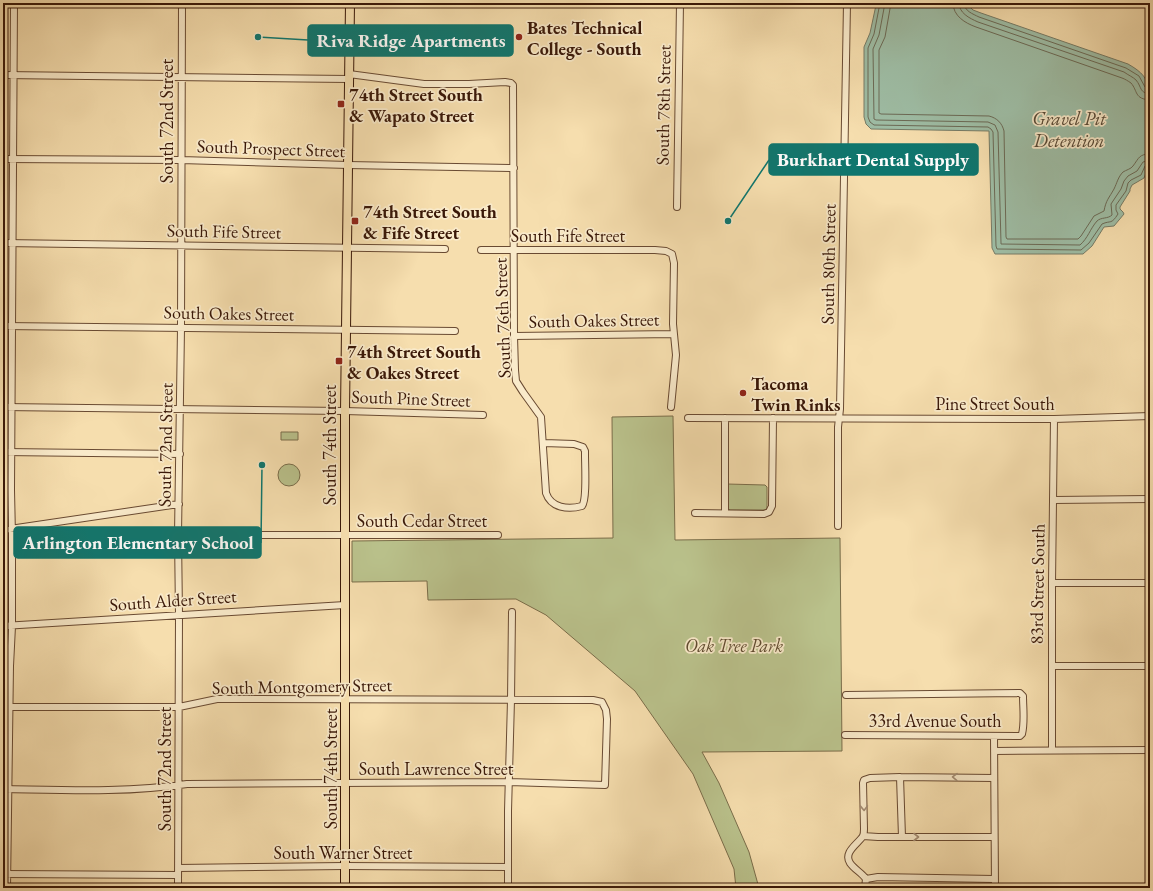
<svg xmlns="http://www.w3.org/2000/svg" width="1153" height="891" font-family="'EB Garamond',serif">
	<rect width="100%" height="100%" fill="#f6deae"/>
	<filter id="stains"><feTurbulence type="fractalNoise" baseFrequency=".005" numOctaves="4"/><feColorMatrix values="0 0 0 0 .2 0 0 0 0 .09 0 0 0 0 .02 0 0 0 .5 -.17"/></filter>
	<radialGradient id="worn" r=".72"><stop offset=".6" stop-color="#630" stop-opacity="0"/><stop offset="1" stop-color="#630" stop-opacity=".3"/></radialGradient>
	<path fill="#bac28c" stroke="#7a6d4a" d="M 673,416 L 675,540 L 840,538 L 842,751 L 702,752 L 719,783 L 749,852 L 759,888 L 736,888 L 734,869 L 693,774 L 635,691 L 546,615 L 516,599 L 428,600 L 427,581 L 352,582 L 352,541 L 613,538 L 612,417 Z
		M 281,432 L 298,432 L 298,440 L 281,440 Z
		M278 475a11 11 0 1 1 22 0a11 11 0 1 1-22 0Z
		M 727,484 L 765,485 L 767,487 L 767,508 L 765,510 L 730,510 L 728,508 Z"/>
	<path fill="#9ebda5" stroke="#767b66" d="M 876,3 L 966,3 L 973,10 L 981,13 L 1128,64 C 1142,72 1148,78 1150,94 L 1150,157 L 1148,168 L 1144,178 L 1132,185 L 1130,189 L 1130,191 L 1120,207 L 1120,209 L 1123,212 L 1124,214 L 1114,226 L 1104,227 L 1092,246 L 1083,254 L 995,254 L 992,248 L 989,131 L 871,129 L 866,124 L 864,117 L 864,47 L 870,33 L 876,5 Z"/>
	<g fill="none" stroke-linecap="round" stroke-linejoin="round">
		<path stroke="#6c6a56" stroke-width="1" d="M 880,3 L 874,34 L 868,48 L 868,117 L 870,122 L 874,125 L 988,127 L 991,129 L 993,132 L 996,246 L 997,249 L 1081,250 L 1089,243 L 1102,224 C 1111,220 1111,225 1118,214 L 1116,210 L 1116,205 L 1126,191 L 1128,183 L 1131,180 L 1141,175 L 1145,166 L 1150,165
			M 885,3 L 879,35 L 873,49 L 874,119 L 876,120 L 988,122 L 995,125 L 998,132 L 1001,243 L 1001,244 L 1080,245 C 1088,238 1090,229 1097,221 C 1101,217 1108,219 1112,215 L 1111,204 L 1121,189 L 1124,181 L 1128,176 L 1137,171 L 1143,162 L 1150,160
			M 891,3 L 885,37 L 879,50 L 879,113 L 881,114 L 989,116 C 997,118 1002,123 1004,131 L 1006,237 L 1007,239 L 1078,239 L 1081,236 L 1094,216 L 1104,211 C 1106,200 1109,198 1114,189 C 1117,183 1118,177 1123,172 C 1126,170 1131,169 1133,166 C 1139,158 1139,154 1150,154
			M 953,3 C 953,16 965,23 976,27 L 1122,78 C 1125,79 1128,81 1131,83 C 1138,91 1134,99 1150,100
			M 959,3 C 959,13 969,18 978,22 L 1124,72 C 1128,75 1133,77 1136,80 C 1142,87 1139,93 1150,94
			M 964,3 C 964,11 973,14 979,17 L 1126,68 L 1139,76 L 1145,87 L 1150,89"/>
		<g stroke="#694a32" stroke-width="8">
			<path id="minor" d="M 794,3 L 847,3
				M 680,4 L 730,3
				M 349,74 L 424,84 L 469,84 L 505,82 L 511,83 L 513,85 L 514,336 L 515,370 L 516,381 L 523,392 L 541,417 L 546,493 C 551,508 568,510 582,506 C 587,500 585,466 585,455 L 585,451 L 583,447 L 574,444 L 544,443
				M 3,75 L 349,79
				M 3,159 L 181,160 L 348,165 L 514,168
				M 677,207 L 680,3
				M 3,243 L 445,249
				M 481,250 L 655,250 L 666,251 L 672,254 L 674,263 L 673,324 L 676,355 L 671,407
				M 3,326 L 455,331
				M 514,336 L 674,334
				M 3,407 L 345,411 L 483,415
				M 688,418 L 1054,419 L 1150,416
				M 725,418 L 725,513
				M 3,452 L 180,454
				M 1054,500 L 1150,499
				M 695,513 L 764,514 L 769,512 L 772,506 L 773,418
				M 838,526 L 838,427 L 840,409 L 847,3
				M 3,530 L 179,504
				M 178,535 L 498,535
				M 1052,583 L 1150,583
				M 3,626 L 345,605
				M 1052,666 L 1150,666
				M 3,707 L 179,707 L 217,699 L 593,700 L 602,702 L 606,710 L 607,719 L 605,785 L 509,782 L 187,784 C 127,793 64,790 3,789
				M 845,735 L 1020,736 L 1022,734 C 1025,722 1023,708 1023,696 L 1020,693 L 846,695
				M 994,736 L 995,888
				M 1052,750 L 1052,583 L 1054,419
				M 994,751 L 1150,750
				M 900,777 L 902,837
				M 863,836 L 878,837 L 994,837
				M 178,868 L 345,866 L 508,867
				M 3,874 L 178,875
				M 866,879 L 878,877 L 994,879
				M 7,888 L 10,666 L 12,626 L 12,536 L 11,490 L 14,3
				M 178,888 L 179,615 L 178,535 L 181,328 L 182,3
				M 508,888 L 508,811 L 511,700 L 512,612
				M 865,888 L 866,879 C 862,873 854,869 850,863 C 843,852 858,844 863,836 C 864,834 864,832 864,829 L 863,783 L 864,780 L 870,778 L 900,777 L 994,778"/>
		</g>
		<g stroke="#3a1808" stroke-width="10">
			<path id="major" d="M 345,888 L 345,411 L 350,3"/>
		</g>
		<use href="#minor" stroke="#f9eaca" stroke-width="6"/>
		<use href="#major" stroke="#f6deae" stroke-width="8"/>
	</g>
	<defs><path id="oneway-chevron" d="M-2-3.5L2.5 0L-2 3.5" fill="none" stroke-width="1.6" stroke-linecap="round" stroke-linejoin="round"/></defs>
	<g stroke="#a38c73">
		<use href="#oneway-chevron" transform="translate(955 777) rotate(-179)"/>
		<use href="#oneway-chevron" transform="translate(864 808) rotate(88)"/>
		<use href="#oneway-chevron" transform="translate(916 837)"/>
	</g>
	<g fill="#8f2418" stroke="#f9eaca" stroke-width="1.5">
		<circle cx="519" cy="37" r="4"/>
		<rect x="337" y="100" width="8" height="8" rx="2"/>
		<rect x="351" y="217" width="8" height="8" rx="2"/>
		<rect x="335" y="357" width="8" height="8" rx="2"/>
		<circle cx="743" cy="393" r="4"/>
	</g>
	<g text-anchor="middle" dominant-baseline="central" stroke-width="3.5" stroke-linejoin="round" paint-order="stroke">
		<g font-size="18" font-weight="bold" fill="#3a1808" stroke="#f9eaca" text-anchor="start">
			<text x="527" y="27">Bates Technical<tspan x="527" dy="21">College - South</tspan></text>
			<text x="349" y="94">74th Street South<tspan x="349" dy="21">&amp; Wapato Street</tspan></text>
			<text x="363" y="211">74th Street South<tspan x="363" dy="21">&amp; Fife Street</tspan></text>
			<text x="347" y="351">74th Street South<tspan x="347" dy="21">&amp; Oakes Street</tspan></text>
			<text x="751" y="383">Tacoma<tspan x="751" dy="21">Twin Rinks</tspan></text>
		</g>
		<g font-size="18" fill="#3a1808" stroke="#f9eaca">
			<text transform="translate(663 105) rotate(-89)">South 78th Street</text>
			<text transform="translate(166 121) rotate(-90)">South 72nd Street</text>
			<text transform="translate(271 148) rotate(2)">South Prospect Street</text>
			<text transform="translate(224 231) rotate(1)">South Fife Street</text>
			<text x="568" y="235">South Fife Street</text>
			<text transform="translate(828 264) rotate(-89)">South 80th Street</text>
			<text transform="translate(229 313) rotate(1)">South Oakes Street</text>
			<text transform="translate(502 318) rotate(-92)">South 76th Street</text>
			<text transform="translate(594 320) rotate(-1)">South Oakes Street</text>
			<text transform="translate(411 398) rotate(2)">South Pine Street</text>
			<text x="995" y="403">Pine Street South</text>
			<text transform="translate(165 445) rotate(-89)">South 72nd Street</text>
			<text transform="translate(329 445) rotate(-90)">South 74th Street</text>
			<text x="422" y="520">South Cedar Street</text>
			<text transform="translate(1037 584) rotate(-89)">83rd Street South</text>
			<text transform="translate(173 600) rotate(-4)">South Alder Street</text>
			<text transform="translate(302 686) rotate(-1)">South Montgomery Street</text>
			<text x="935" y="720">33rd Avenue South</text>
			<text x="436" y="768">South Lawrence Street</text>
			<text transform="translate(164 769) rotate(-90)">South 72nd Street</text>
			<text transform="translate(330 769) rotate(-90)">South 74th Street</text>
			<text x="343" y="852">South Warner Street</text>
		</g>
		<g font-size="18" font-style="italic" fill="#604b30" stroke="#f9eaca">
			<text x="734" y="645">Oak Tree Park</text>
		</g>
		<g font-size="19" font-style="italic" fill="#584a37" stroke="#f9eaca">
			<text x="1069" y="118">Gravel Pit<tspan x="1069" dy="22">Detention</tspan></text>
		</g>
	</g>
	<path fill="none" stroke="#0f766e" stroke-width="1.5" d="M258 37L308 40M728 221L769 160M262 465L261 543"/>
	<g fill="#0f766e" stroke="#f9eaca" stroke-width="1.5">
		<circle cx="258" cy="37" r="4"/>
		<circle cx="728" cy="221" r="4"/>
		<circle cx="262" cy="465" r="4"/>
	</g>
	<g fill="#0f766e" stroke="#0f766e" stroke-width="1.5">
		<rect x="308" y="25" width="205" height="31" rx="4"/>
		<rect x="769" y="144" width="209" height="31" rx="4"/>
		<rect x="14" y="527" width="247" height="31" rx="4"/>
	</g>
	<g font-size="19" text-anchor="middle" font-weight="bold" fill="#fff">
		<text x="411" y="47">Riva Ridge Apartments</text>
		<text x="873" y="166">Burkhart Dental Supply</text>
		<text x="138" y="549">Arlington Elementary School</text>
	</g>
	<rect width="1153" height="891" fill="none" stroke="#f6deae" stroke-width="16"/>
	<rect x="4" y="4" width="1145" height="883" fill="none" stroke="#3a1808" stroke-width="2"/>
	<rect x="8" y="8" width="1137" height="875" fill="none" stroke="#3a1808"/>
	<rect width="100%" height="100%" filter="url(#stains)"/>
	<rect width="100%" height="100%" fill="url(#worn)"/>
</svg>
